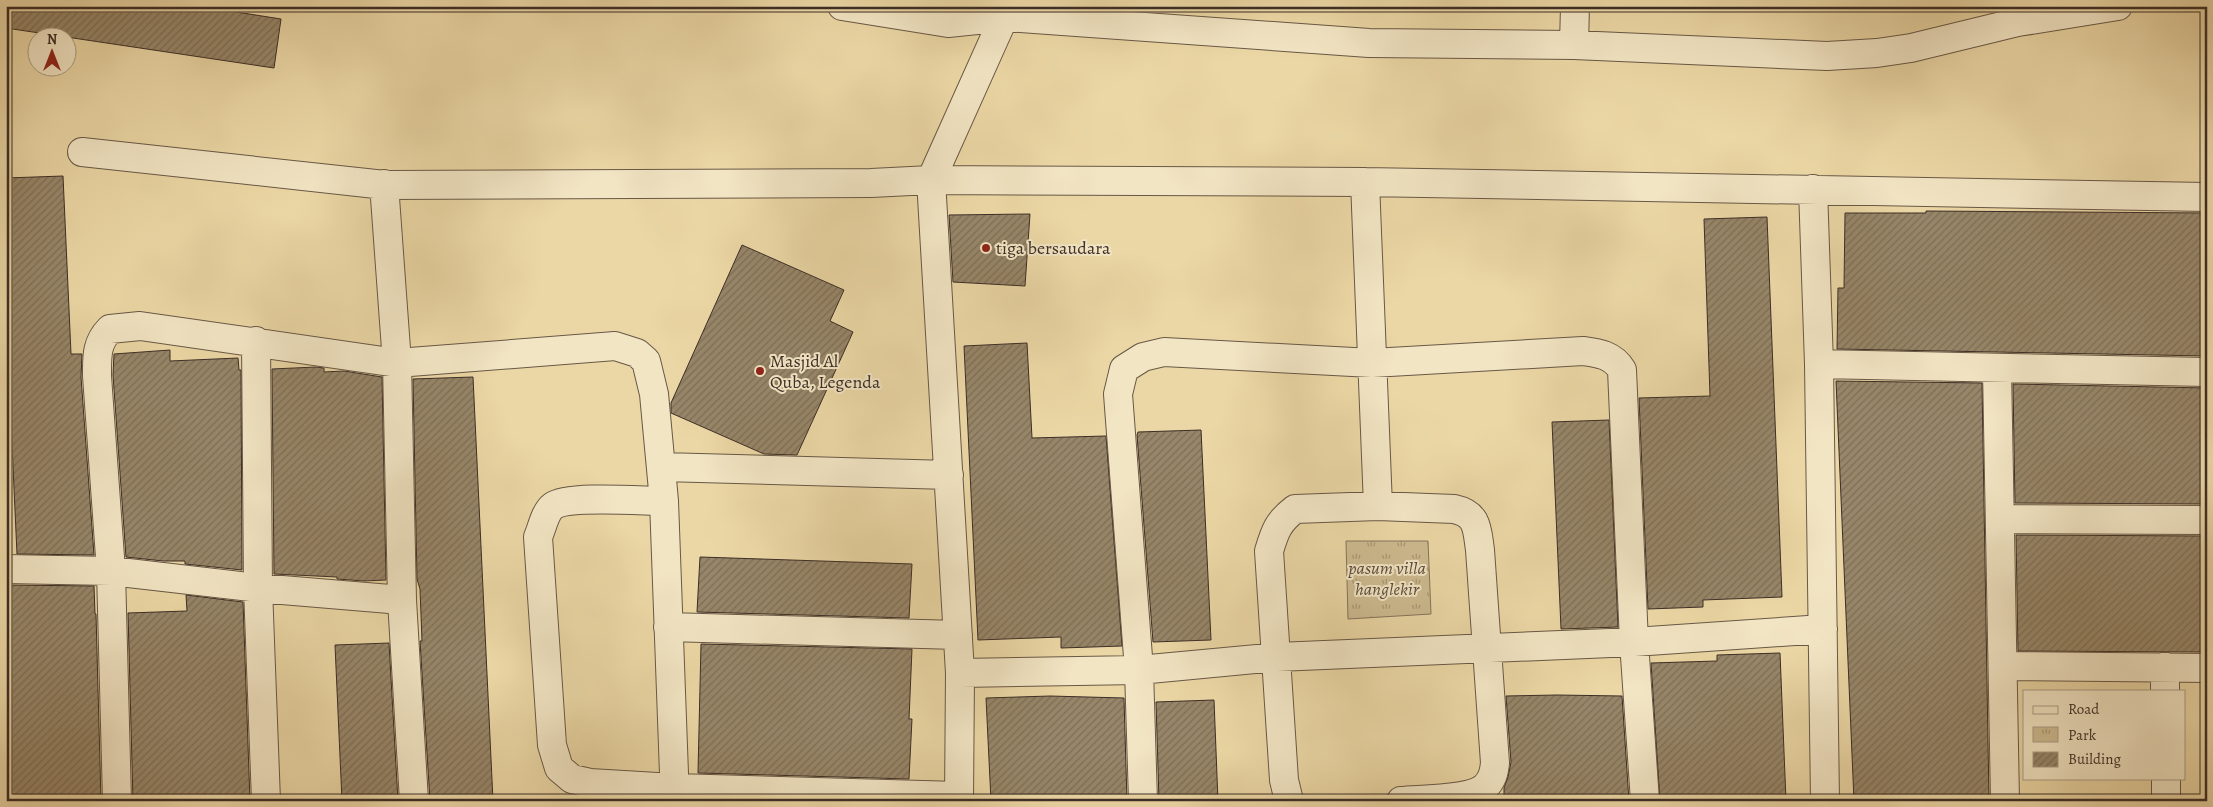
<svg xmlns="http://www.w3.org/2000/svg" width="2213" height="807" font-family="Alegreya,serif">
	<defs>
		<pattern id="park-tufts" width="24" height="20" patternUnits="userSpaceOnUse" patternTransform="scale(1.25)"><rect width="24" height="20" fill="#cdba90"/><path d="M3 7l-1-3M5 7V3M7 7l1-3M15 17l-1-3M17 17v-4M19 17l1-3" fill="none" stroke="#a89876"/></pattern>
		<pattern id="building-hatch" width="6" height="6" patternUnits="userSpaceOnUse" patternTransform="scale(1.25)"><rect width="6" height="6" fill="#978669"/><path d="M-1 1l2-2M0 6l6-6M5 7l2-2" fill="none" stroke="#7c6e56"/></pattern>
	</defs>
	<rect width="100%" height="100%" fill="#ebd7a5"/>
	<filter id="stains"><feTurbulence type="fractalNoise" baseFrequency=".004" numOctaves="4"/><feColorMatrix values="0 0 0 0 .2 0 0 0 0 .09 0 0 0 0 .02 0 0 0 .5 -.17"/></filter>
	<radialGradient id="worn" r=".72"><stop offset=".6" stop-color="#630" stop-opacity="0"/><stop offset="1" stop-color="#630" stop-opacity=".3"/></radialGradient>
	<path fill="url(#park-tufts)" stroke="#84745c" d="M 1346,541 L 1428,541 L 1431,614 L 1348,619 Z"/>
	<path fill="url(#building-hatch)" stroke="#3c2e27" d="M 6,6 L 198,6 L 281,19 L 274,68 L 6,28 Z
		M 63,176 L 71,354 L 82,354 L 81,377 L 94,555 L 17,554 L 6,313 L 6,178 Z
		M 1926,211 L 2207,213 L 2207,356 L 1837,349 L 1838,288 L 1844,288 L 1845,213 L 1926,213 Z
		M 1030,214 L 1025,286 L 953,282 L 949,215 Z
		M 1767,217 L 1782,597 L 1703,600 L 1703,607 L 1648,609 L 1639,398 L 1710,396 L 1704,219 Z
		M 742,245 L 844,290 L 830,321 L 853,332 L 797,455 L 764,454 L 671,413 L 671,403 Z
		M 1027,343 L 1032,438 L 1106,436 L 1122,646 L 1061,648 L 1061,637 L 978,640 L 964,346 Z
		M 170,350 L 170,361 L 238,358 L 239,370 L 241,370 L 242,570 L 185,564 L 185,561 L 163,561 L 126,557 L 113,375 L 114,354 Z
		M 316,367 L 324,368 L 324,372 L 344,371 L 382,377 L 386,580 L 364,581 L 337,579 L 337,577 L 274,574 L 272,369 Z
		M 473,377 L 493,801 L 430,801 L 420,641 L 422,641 L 420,589 L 417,579 L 413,379 Z
		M 1836,381 L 1982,383 L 1989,801 L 1854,801 Z
		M 2013,384 L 2207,388 L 2207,504 L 2015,503 Z
		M 1609,420 L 1618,627 L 1561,629 L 1552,422 Z
		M 1201,430 L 1211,640 L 1153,642 L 1137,435 L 1138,432 Z
		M 2016,535 L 2207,536 L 2207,652 L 2018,651 Z
		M 700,557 L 912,564 L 909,618 L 697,612 Z
		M 6,585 L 94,586 L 95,614 L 96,614 L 101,801 L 6,801 Z
		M 186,595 L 243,602 L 250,801 L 133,801 L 128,613 L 187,611 Z
		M 389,643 L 398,801 L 342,801 L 335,645 Z
		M 701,644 L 912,649 L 909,719 L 912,719 L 909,779 L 698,773 Z
		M 1780,653 L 1786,801 L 1660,801 L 1651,663 L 1717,661 L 1717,655 Z
		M 1557,695 L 1622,696 L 1629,801 L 1504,801 L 1504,788 L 1508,777 L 1511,762 L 1506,696 Z
		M 1050,696 L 1124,698 L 1127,801 L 991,801 L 986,698 Z
		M 1214,700 L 1218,801 L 1159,801 L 1156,702 Z"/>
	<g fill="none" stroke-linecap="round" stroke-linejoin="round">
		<g stroke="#685846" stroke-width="30">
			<path id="minor" d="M 842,6 L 948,23 L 1006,17 L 1369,43 L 1574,45 L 1827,56 L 1877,53 L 1911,48 L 2018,22 L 2118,6
				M 1574,45 L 1575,6
				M 82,152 L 385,185 L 871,183 L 931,180 L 1365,182 L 2207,197
				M 1365,182 L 1378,506
				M 384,184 L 397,363 L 402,600 L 414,801
				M 1813,189 L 1819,364 L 1825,801
				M 256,341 L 258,588 L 266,801
				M 1819,364 L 2207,372
				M 1997,369 L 2005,801
				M 662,467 L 949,475
				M 664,501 C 643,501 568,495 553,506 C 545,512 542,528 538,537 L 552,745 L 559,768 L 572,779 L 590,783 L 674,788 L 959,796
				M 2000,519 L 2207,520
				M 6,569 L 111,571 L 258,588 L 402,600
				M 668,627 L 958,635
				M 2003,666 L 2207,668
				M 2165,667 L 2165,691
				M 960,673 L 1139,670 L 1277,657 L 1634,642 L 1823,629
				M 2166,778 L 2166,801
				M 117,801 L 111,571 L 97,376 C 97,357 96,343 110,329 L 140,326 L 397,363 L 615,346 L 637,353 L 646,361 L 654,394 L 664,501 L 675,801
				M 959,801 L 960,673 L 931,180 L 1009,6
				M 1143,801 L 1139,670 L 1118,394 L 1124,369 L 1143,357 L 1164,352 L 1372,363 L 1583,351 C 1599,353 1613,355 1622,370 L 1634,642 L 1645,801
				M 1289,801 L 1284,780 L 1269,551 C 1275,531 1278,522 1295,509 L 1378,506 L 1454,509 C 1478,514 1477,529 1480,550 L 1495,763 C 1494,773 1492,780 1485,787 C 1471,800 1421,799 1401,801"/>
		</g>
		<use href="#minor" stroke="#f2e5c4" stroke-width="28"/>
	</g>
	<g fill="#8f2418" stroke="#f2e5c4" stroke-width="2">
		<circle cx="986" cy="248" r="5"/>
		<circle cx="760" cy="371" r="5"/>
	</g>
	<g text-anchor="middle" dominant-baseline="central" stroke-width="4" stroke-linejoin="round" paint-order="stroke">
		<g font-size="18" fill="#3c2e27" stroke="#f2e5c4" text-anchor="start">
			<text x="996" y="248">tiga bersaudara</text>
			<text x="770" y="361">Masjid Al<tspan x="770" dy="21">Quba, Legenda</tspan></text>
		</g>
		<g font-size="18" font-style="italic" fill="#594a3c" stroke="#f2e5c4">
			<text x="1387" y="568">pasum villa<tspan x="1387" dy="21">hanglekir</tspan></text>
		</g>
	</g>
	<rect width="2213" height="807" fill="none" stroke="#ebd7a5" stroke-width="25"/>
	<rect x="8" y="8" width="2198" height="792" fill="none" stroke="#3c2e27" stroke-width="2.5"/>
	<rect x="12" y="12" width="2188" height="782" fill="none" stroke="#3c2e27"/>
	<rect x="2023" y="690" width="162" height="90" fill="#f2e5c4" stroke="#a99c85"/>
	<rect x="2033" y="706" width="25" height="8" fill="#f2e5c4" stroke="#a99c85"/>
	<text x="2068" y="714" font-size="15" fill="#3c2e27">Road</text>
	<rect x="2033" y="727" width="25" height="15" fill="url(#park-tufts)" stroke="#a99c85"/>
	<text x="2068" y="740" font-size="15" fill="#3c2e27">Park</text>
	<rect x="2033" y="752" width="25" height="15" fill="url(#building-hatch)" stroke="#a99c85"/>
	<text x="2068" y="764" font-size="15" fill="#3c2e27">Building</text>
	<g transform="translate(52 52)"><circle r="24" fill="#f2e5c4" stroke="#a99c85"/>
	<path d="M0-4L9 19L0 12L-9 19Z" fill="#8f2418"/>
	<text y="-8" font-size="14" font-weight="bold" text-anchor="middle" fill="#3c2e27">N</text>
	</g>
	<rect width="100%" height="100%" filter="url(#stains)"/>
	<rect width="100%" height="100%" fill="url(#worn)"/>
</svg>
